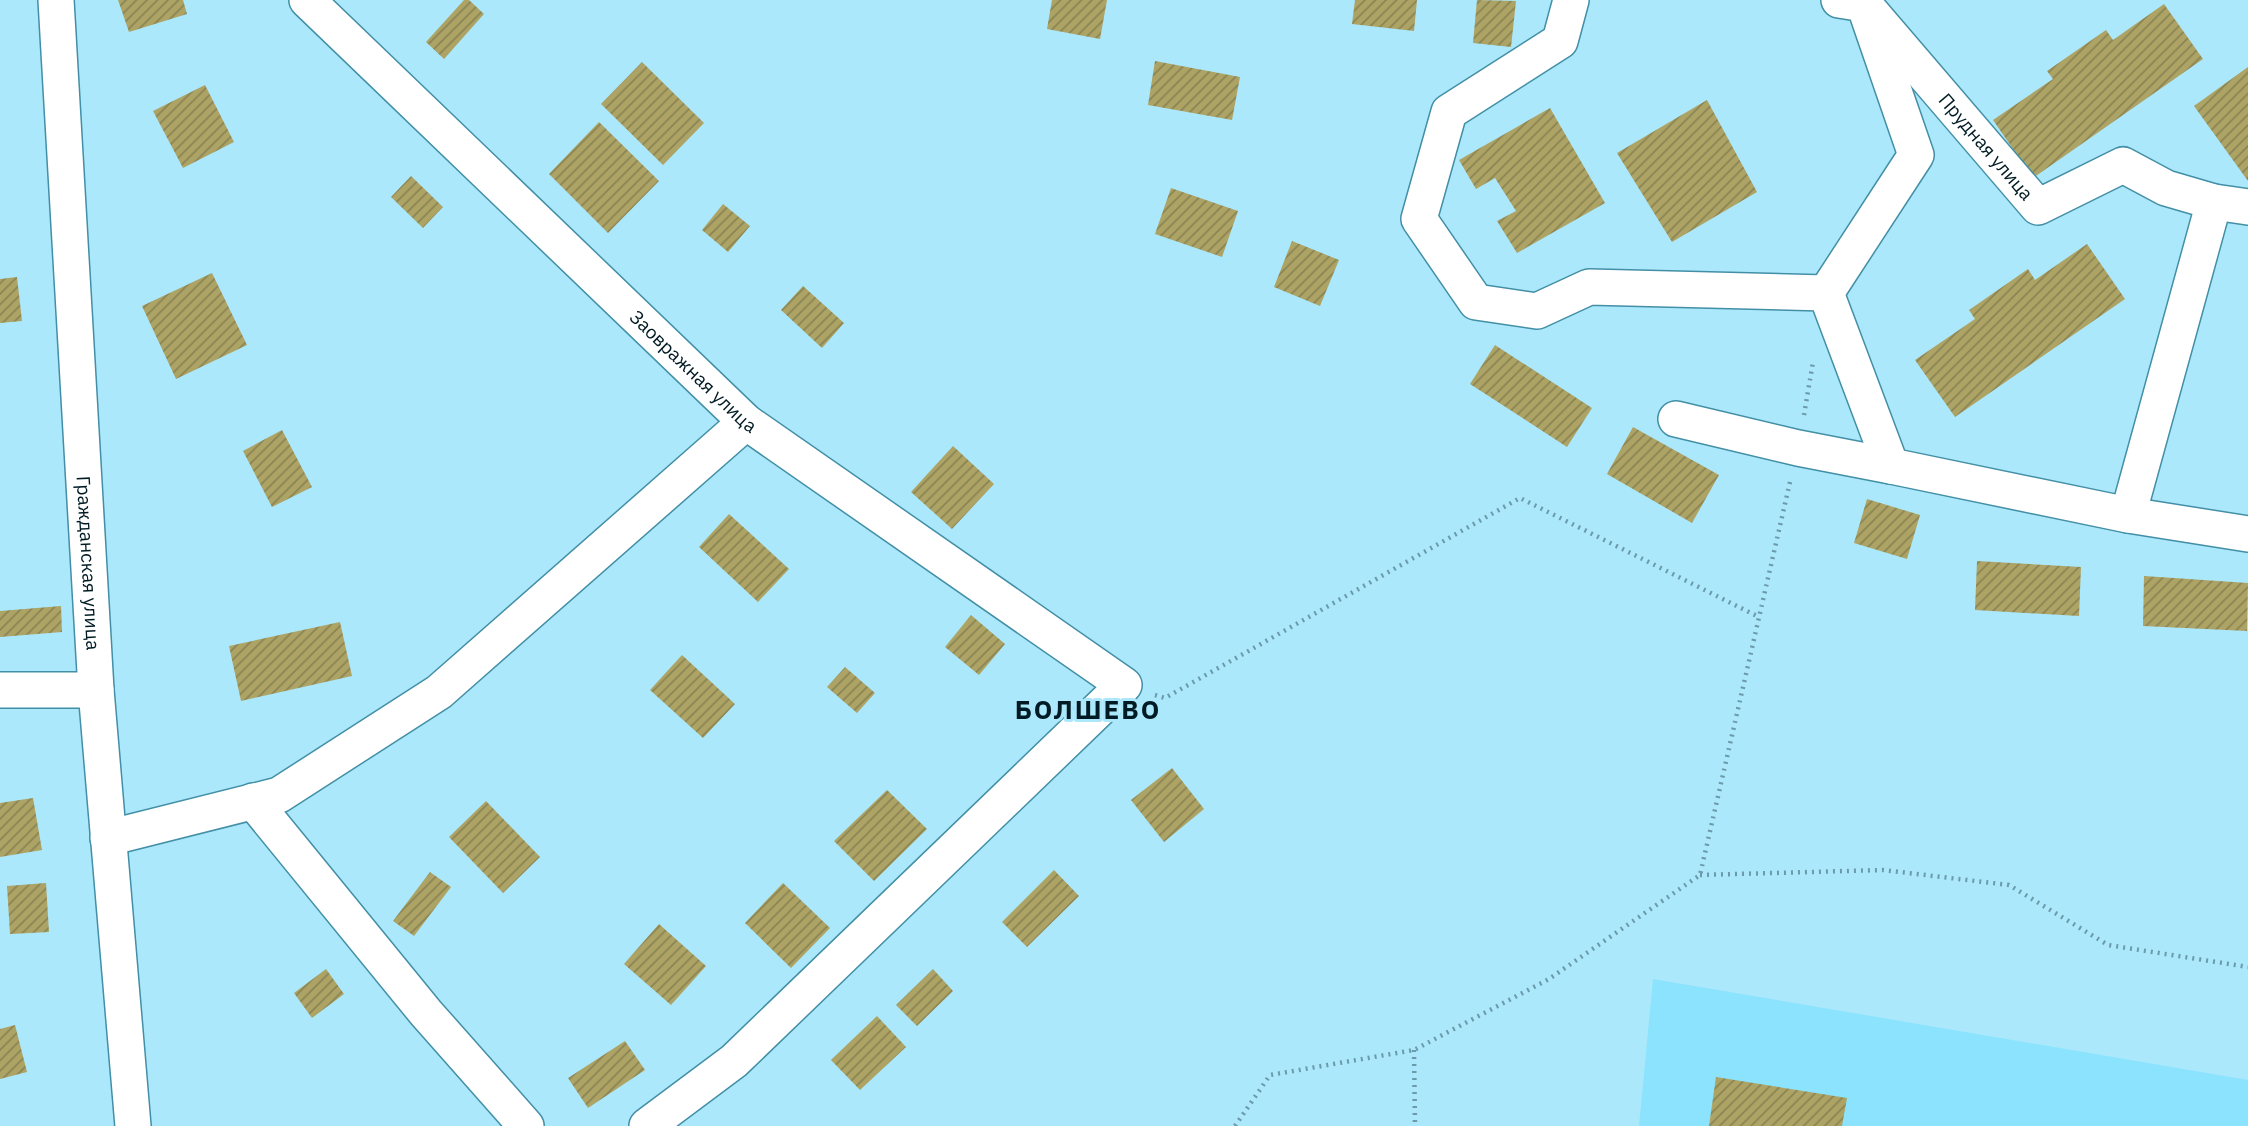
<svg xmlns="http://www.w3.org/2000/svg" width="2248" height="1126" font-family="'IBM Plex Sans',sans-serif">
	<defs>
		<pattern id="building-hatch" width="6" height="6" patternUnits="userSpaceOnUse" patternTransform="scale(1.75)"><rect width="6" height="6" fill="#ada365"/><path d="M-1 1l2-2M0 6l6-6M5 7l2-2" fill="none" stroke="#8a8453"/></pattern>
	</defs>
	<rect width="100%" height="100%" fill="#ace8fb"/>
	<path fill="#8be3fe" d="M 1653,979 L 2248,1080 L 2248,1126 L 1639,1126 Z"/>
	<path fill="url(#building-hatch)" d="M 118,0 L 183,0 L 187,14 L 129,32 Z
		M 464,0 L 469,0 L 484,14 L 444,59 L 426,42 Z
		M 1052,0 L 1107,0 L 1100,39 L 1047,29 Z
		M 1355,0 L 1417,0 L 1414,31 L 1352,24 Z
		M 1477,0 L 1516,1 L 1511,47 L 1473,43 Z
		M 2164,4 L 2203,59 L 2033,178 L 1993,120 L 2053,79 L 2047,71 L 2106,30 L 2113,40 Z
		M 1155,61 L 1240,77 L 1232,120 L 1148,105 Z
		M 642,62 L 704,123 L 663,165 L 601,104 Z
		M 2248,67 L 2248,181 L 2194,106 Z
		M 205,85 L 234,142 L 183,168 L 153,111 Z
		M 1707,100 L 1757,192 L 1672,242 L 1617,153 Z
		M 1550,108 L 1605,203 L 1517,253 L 1497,221 L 1516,211 L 1495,178 L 1476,189 L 1459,160 Z
		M 599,122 L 659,181 L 608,233 L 549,174 Z
		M 411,176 L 443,207 L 423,228 L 391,197 Z
		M 1171,188 L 1238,211 L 1222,257 L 1155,234 Z
		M 723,204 L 750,226 L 728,252 L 702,230 Z
		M 1292,241 L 1339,260 L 1320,306 L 1274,287 Z
		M 2087,244 L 2125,299 L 1955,417 L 1915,360 L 1975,319 L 1969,310 L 2028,269 L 2035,280 Z
		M 212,273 L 247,345 L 176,379 L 142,306 Z
		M 17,277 L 22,321 L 0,323 L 0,279 Z
		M 803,286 L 844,323 L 822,348 L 781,310 Z
		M 1495,345 L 1592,408 L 1567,447 L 1470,384 Z
		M 1633,427 L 1719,475 L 1692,523 L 1607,474 Z
		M 282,430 L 312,487 L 272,507 L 243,451 Z
		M 953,446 L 994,484 L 952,529 L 911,492 Z
		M 1867,499 L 1920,515 L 1907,559 L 1854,543 Z
		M 729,514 L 789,569 L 758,602 L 699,547 Z
		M 1977,561 L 2081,567 L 2079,616 L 1975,610 Z
		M 2144,576 L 2248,583 L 2247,631 L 2143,626 Z
		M 61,606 L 62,632 L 0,637 L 0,611 Z
		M 971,615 L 1005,644 L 979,675 L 945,647 Z
		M 340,622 L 352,676 L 241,701 L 229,646 Z
		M 682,655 L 735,704 L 703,738 L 650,690 Z
		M 845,667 L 875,693 L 857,713 L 827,687 Z
		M 1172,768 L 1204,809 L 1164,842 L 1131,800 Z
		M 887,790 L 927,829 L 874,881 L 834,841 Z
		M 33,798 L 42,850 L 0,857 L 0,803 Z
		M 486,801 L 540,857 L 503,893 L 449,837 Z
		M 1054,870 L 1079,896 L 1027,947 L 1002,922 Z
		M 430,872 L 451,887 L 414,936 L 393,921 Z
		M 46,883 L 49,932 L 10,934 L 7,886 Z
		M 783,883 L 830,928 L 791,968 L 745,923 Z
		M 659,924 L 706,966 L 671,1005 L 624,964 Z
		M 326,969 L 344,994 L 312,1018 L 294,993 Z
		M 933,969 L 953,991 L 917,1026 L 896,1005 Z
		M 877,1016 L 906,1047 L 860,1090 L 831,1060 Z
		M 15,1025 L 27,1072 L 0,1079 L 0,1029 Z
		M 625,1041 L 645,1070 L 588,1108 L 568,1078 Z
		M 1716,1077 L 1847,1098 L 1842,1126 L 1709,1126 Z"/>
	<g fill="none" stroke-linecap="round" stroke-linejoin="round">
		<g stroke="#428fa6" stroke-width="38">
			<g id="minor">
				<path id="s1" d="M 56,0 L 96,690 L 133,1126"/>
				<path id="s2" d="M 307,0 L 746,422 L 1124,685 L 734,1061 L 647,1126"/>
				<path d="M 1571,0 L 1560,41 L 1449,112 L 1419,219 L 1476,302 L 1537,311 L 1589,287 L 1826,293 L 1891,466 L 2128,515 L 2248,534"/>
				<path id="s3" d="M 1865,0 L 1864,4 L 2038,207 L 2123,165 L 2166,188 L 2214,202 L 2248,207"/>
				<path d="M 1826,293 L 1916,155 L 1864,4 L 1839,0"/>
				<path d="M 1676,419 L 1798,448 L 1891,466"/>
				<path d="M 2128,515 L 2214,202"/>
				<path d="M 0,690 L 96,690"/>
				<path d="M 253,801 L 426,1013 L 526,1126"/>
				<path d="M 108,838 L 279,795 L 439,692 L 746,422"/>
			</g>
		</g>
		<path stroke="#6b9baa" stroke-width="4.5" stroke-dasharray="2 5" stroke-linecap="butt" d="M 1804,415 L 1813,362
			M 1155,695 L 1165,698 L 1520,498 L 1759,617
			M 1700,875 L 1883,870 L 2009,885 L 2108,945 L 2248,967
			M 1414,1050 L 1415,1126
			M 1235,1126 L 1270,1075 L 1414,1050 L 1549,979 L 1700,875 L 1790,482"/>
		<use href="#minor" stroke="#fff" stroke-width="35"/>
	</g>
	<g text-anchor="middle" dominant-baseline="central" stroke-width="6" stroke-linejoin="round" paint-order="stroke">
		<g font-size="19" fill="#001b24" stroke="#ace8fb">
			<text stroke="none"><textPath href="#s3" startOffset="192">Прудная улица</textPath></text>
			<text stroke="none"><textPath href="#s2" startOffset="536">Заовражная улица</textPath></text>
			<text stroke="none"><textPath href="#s1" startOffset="564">Гражданская улица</textPath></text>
		</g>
		<g font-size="26" font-weight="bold" letter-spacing="2" fill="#001b24" stroke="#ace8fb">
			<text x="1088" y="709">БОЛШЕВО</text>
		</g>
	</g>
</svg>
